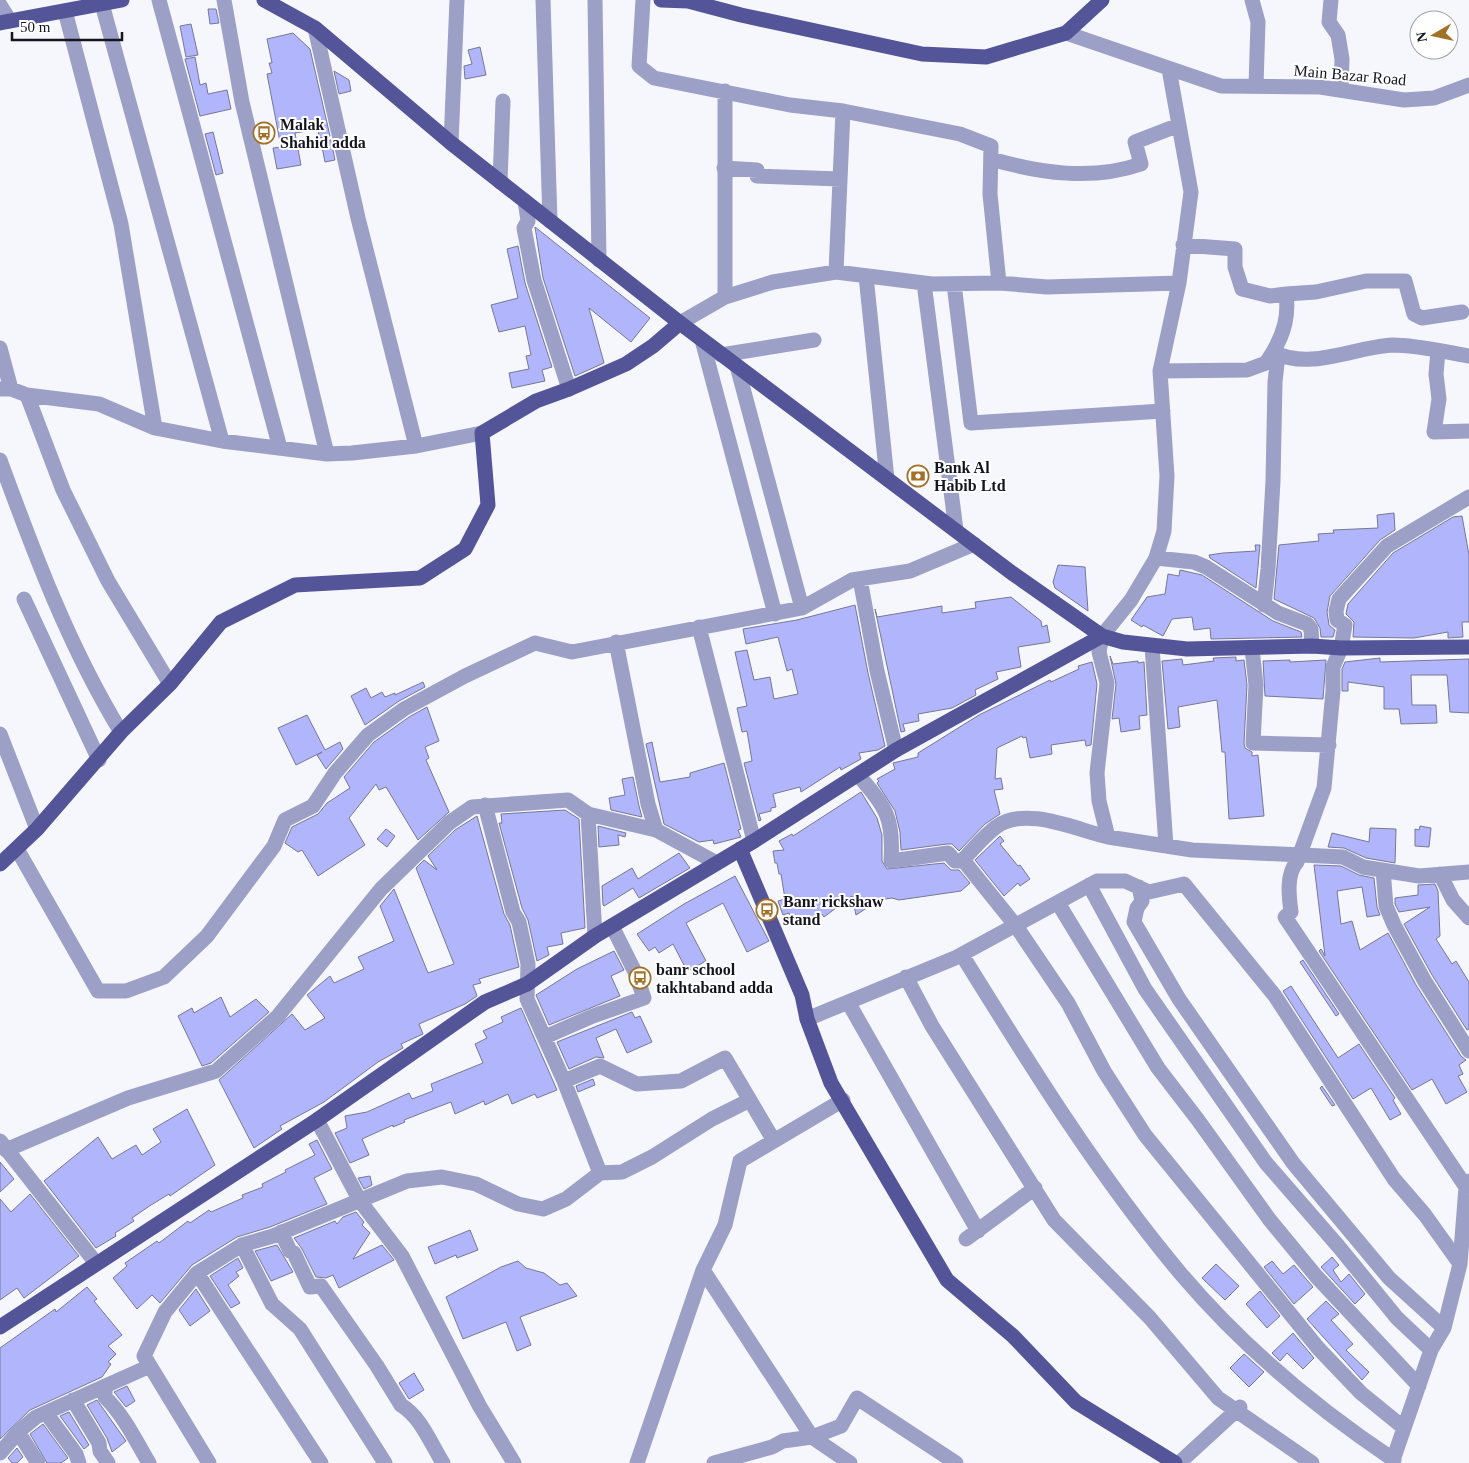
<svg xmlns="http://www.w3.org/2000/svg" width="1469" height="1463" font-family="Georgia,serif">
	<rect width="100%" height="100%" fill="#f6f7fd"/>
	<path fill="#b1b5fc" stroke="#767893" d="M 208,9 L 216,9 L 219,23 L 210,24 Z
		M 191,24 L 198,55 L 186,57 L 180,26 Z
		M 293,33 L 310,49 L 330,136 L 319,138 L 318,129 L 295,133 L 301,165 L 277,169 L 273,148 L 281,147 L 267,74 L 272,73 L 269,63 L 272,63 L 267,39 Z
		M 480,47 L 486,75 L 465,79 L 464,66 L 472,64 L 468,50 Z
		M 195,57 L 200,85 L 206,83 L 208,94 L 227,90 L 231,109 L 200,116 L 185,59 Z
		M 334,71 L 349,80 L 351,91 L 339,94 Z
		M 213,132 L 223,173 L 216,175 L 205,134 Z
		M 331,140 L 335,160 L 325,162 L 321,142 Z
		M 535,227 L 650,318 L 631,342 L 589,308 L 604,363 L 575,376 L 543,278 Z
		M 518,246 L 525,283 L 552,367 L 542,370 L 545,381 L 512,388 L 509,373 L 529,369 L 526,356 L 531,355 L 525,326 L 499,332 L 491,305 L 518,298 L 507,249 Z
		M 1394,513 L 1395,530 L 1380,540 L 1330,596 L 1327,612 L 1329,625 L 1335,630 L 1333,637 L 1321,637 L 1320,628 L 1314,618 L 1274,599 L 1279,545 L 1319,541 L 1318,534 L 1334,533 L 1333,530 L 1378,528 L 1377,515 Z
		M 1462,516 L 1469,555 L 1469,622 L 1462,622 L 1463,637 L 1448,638 L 1448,632 L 1414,638 L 1353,637 L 1354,622 L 1346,614 L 1348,604 L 1393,553 L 1453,517 Z
		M 1255,545 L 1260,545 L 1256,588 L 1210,558 L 1209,555 L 1223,553 L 1256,551 Z
		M 1058,565 L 1085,567 L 1088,611 L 1055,588 L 1053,582 Z
		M 1180,570 L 1202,575 L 1273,621 L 1301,632 L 1302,637 L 1211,639 L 1210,628 L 1194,630 L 1192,617 L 1172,619 L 1163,636 L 1143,625 L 1142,627 L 1131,620 L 1147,597 L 1165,594 L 1168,574 L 1179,576 Z
		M 1011,597 L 1041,621 L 1042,627 L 1047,625 L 1050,642 L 1018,647 L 1021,667 L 996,672 L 998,679 L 975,690 L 976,695 L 952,708 L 918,714 L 919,721 L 903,724 L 905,731 L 901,732 L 875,609 L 877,617 L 942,606 L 942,613 L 976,608 L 975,602 Z
		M 855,605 L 868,673 L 885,746 L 878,750 L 859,753 L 861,759 L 841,770 L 840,767 L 801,792 L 800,787 L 773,794 L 776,807 L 771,808 L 771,811 L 759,814 L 761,820 L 759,821 L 744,763 L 752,761 L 747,731 L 742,732 L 737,708 L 747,706 L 735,652 L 747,650 L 754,680 L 770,677 L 774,699 L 798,694 L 792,669 L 787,671 L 778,637 L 746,644 L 743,629 L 797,620 Z
		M 1110,656 L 1113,664 L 1138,661 L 1138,663 L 1144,662 L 1147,715 L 1139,716 L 1140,729 L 1121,732 L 1119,718 L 1112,719 L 1116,684 Z
		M 1236,657 L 1236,661 L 1244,660 L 1247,685 L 1244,743 L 1245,748 L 1252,752 L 1252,756 L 1258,755 L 1264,816 L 1229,819 L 1225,752 L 1222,752 L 1217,700 L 1178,707 L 1180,727 L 1168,729 L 1162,661 L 1182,659 L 1183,665 L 1214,661 L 1213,658 Z
		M 1380,658 L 1380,662 L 1469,659 L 1469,713 L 1450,712 L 1447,675 L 1411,675 L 1412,705 L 1436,705 L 1437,723 L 1401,724 L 1399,709 L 1384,709 L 1384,687 L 1348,682 L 1348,691 L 1342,691 L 1342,669 L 1345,662 Z
		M 1290,660 L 1290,662 L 1326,660 L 1323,699 L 1265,696 L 1263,661 Z
		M 1092,662 L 1097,684 L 1091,745 L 1086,746 L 1085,740 L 1051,745 L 1052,754 L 1030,758 L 1026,737 L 1023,738 L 1022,736 L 997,748 L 995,779 L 1001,778 L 1003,789 L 994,790 L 1000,814 L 985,824 L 959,851 L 952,844 L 947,844 L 901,850 L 900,832 L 895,811 L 877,783 L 879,781 L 877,779 L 895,769 L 893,763 L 918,757 L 918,753 L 979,715 L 1050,680 L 1051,682 L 1079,669 L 1078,666 Z
		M 423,682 L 425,687 L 399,701 L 365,725 L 351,696 L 366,688 L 371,698 L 382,692 L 385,697 L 395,693 L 395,695 Z
		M 427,707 L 439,741 L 425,747 L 429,758 L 426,760 L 449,812 L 418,840 L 386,787 L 379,790 L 376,784 L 349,818 L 365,845 L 318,876 L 302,850 L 298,852 L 285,843 L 292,827 L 318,814 L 327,803 L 350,788 L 344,777 L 374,742 L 409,717 Z
		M 307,715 L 325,750 L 340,742 L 343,749 L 326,769 L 317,755 L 322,752 L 296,765 L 278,728 Z
		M 652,742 L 660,782 L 690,777 L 690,773 L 724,763 L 741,829 L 738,830 L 741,837 L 714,844 L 713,840 L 699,842 L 664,824 L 646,744 Z
		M 633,777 L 639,806 L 642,817 L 611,810 L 609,798 L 625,795 L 622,779 Z
		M 861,792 L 877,818 L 882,835 L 882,861 L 887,869 L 944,863 L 951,870 L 959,870 L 970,883 L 961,891 L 899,900 L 892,898 L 879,900 L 856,915 L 852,896 L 824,917 L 822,914 L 791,922 L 789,913 L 783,915 L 778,901 L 785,899 L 781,874 L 779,874 L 777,863 L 775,863 L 773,851 L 784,850 L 779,841 L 792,834 L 793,836 Z
		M 565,810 L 579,819 L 585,928 L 561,933 L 563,944 L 547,947 L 549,955 L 537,961 L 528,920 L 522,908 L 499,823 L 502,823 L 501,814 Z
		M 477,816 L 504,914 L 510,925 L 519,967 L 479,979 L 481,983 L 473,985 L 477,996 L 465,1004 L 419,1024 L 423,1034 L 401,1044 L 403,1048 L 378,1062 L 324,1102 L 280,1126 L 282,1129 L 254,1148 L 219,1080 L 292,1014 L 305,1030 L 325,1018 L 307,995 L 330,976 L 334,983 L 364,969 L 358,957 L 394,941 L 380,906 L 394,889 L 428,973 L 454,964 L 416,868 L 424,860 L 437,870 L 428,856 L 455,830 Z
		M 598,826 L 626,833 L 625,837 L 618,835 L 619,845 L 599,847 Z
		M 1420,826 L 1431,828 L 1429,847 L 1415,846 L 1415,829 L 1419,830 Z
		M 1370,828 L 1396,829 L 1395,863 L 1366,858 L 1344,848 L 1328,847 L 1332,833 L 1369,842 Z
		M 386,829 L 395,836 L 387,847 L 377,839 Z
		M 1000,836 L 1004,841 L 1000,844 L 1018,866 L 1020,865 L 1030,879 L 1020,886 L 1018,883 L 1004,896 L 975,860 Z
		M 679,853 L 690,868 L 639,898 L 633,888 L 604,906 L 603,905 L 602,886 L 632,868 L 638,879 Z
		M 1314,865 L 1341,866 L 1359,875 L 1374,878 L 1377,907 L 1380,915 L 1367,917 L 1362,887 L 1337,891 L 1341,924 L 1352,921 L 1360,950 L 1388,933 L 1416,985 L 1461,1056 L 1466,1060 L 1459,1065 L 1463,1074 L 1458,1076 L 1467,1092 L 1446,1104 L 1432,1079 L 1412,1090 L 1319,951 L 1321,949 L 1325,956 Z
		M 735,876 L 769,941 L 747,952 L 723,903 L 686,923 L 706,961 L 687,971 L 673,944 L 659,953 L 655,947 L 649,951 L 637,934 L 684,904 Z
		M 1435,884 L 1438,891 L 1440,936 L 1436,939 L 1452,964 L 1456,961 L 1469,982 L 1469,1029 L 1467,1030 L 1432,975 L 1404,924 L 1430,907 L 1399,912 L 1395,904 L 1395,898 L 1418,895 L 1418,885 Z
		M 614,951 L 624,970 L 611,976 L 620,996 L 549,1025 L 536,995 L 577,969 Z
		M 1303,960 L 1339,1014 L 1336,1016 L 1300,962 Z
		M 1291,986 L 1338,1058 L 1359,1044 L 1395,1098 L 1393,1100 L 1401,1114 L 1390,1120 L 1371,1088 L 1353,1099 L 1283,991 Z
		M 221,997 L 230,1017 L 256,999 L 269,1012 L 211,1063 L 202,1066 L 178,1016 L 192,1008 L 194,1013 Z
		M 521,1008 L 557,1090 L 537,1098 L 535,1094 L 512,1104 L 508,1094 L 485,1105 L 484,1101 L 455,1114 L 451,1102 L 427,1111 L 404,1120 L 405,1122 L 393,1127 L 393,1125 L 362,1139 L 369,1155 L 350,1163 L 335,1133 L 347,1128 L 345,1116 L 367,1112 L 409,1093 L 412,1099 L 433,1091 L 431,1084 L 483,1063 L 475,1044 L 487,1038 L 483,1031 L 503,1022 L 501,1017 Z
		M 632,1012 L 635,1018 L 640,1016 L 652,1042 L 627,1053 L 616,1029 L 596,1038 L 604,1058 L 596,1057 L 569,1069 L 557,1042 Z
		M 593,1079 L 595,1085 L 578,1092 L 576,1086 Z
		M 1322,1086 L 1335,1105 L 1332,1106 L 1320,1088 Z
		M 187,1109 L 215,1165 L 170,1196 L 169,1194 L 151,1205 L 132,1218 L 134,1221 L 115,1233 L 116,1236 L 96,1248 L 44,1181 L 98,1137 L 112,1159 L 136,1145 L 142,1155 L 161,1142 L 153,1129 Z
		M 317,1140 L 332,1169 L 314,1178 L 327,1204 L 270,1227 L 237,1237 L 192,1265 L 160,1303 L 152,1295 L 137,1309 L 113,1278 L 127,1266 L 125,1263 L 157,1241 L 159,1243 L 188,1221 L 190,1223 L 209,1210 L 211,1212 L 243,1198 L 242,1195 L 263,1187 L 262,1184 L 286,1172 L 285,1170 L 315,1155 L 309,1144 Z
		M 0,1162 L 14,1179 L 0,1192 Z
		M 370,1176 L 372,1185 L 364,1189 L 358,1178 Z
		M 30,1194 L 79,1256 L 24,1298 L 17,1288 L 0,1300 L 0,1199 L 11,1212 Z
		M 356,1212 L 364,1222 L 362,1225 L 370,1233 L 353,1259 L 382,1245 L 394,1260 L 339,1288 L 333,1275 L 326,1278 L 316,1277 L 302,1249 L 294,1238 L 335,1221 L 337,1224 L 343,1217 Z
		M 470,1230 L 478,1250 L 457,1258 L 456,1255 L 435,1264 L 428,1247 Z
		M 277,1245 L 293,1272 L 271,1281 L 255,1251 Z
		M 1332,1257 L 1339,1265 L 1333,1270 L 1341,1282 L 1349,1274 L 1365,1294 L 1355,1304 L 1321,1267 Z
		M 238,1258 L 243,1268 L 236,1272 L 239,1276 L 228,1285 L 240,1303 L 231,1308 L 210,1276 Z
		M 518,1261 L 526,1268 L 544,1273 L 560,1285 L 567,1283 L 577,1296 L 520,1317 L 531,1345 L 517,1351 L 506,1322 L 463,1339 L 446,1297 L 501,1267 Z
		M 1272,1261 L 1283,1274 L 1294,1265 L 1313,1287 L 1294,1304 L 1264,1267 Z
		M 1216,1264 L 1239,1286 L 1225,1300 L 1202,1278 Z
		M 87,1287 L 97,1299 L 94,1301 L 122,1335 L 108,1346 L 116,1354 L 108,1362 L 111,1364 L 102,1377 L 30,1410 L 0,1439 L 0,1348 L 55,1309 L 56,1312 Z
		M 196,1289 L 210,1311 L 190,1326 L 179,1310 Z
		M 1260,1291 L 1280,1316 L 1267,1328 L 1246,1304 Z
		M 1326,1301 L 1339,1314 L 1331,1320 L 1353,1344 L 1346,1350 L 1369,1372 L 1362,1380 L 1307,1319 Z
		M 1293,1333 L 1314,1358 L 1303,1369 L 1287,1353 L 1280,1361 L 1272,1353 Z
		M 1244,1354 L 1264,1372 L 1249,1387 L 1230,1368 Z
		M 414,1373 L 424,1390 L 409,1399 L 399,1383 Z
		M 127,1386 L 135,1401 L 126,1407 L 114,1392 Z
		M 97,1400 L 126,1441 L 112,1452 L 107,1438 L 87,1405 Z
		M 69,1412 L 89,1445 L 84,1449 L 60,1416 Z
		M 43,1424 L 68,1458 L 61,1463 L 47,1463 L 30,1434 Z
		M 17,1448 L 23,1457 L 17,1463 L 12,1463 L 8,1458 Z"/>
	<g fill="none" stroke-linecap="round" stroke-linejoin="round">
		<path stroke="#9c9fc6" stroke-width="15" d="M 159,0 L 280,448
			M 224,0 L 242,102 L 327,454
			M 543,0 L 550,221
			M 595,0 L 599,260
			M 643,0 L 639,66 L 654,78 L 790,105 L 843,111 L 836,272
			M 1252,0 L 1258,22 L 1256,86
			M 1331,0 L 1329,22 L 1338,35 L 1342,59 L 1341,90
			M 102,4 L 222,441
			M 0,5 L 10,21
			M 65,11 L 121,224 L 155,428
			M 315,28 L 358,218 L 416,446
			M 1066,33 L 1221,86 L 1320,87 L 1404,100 L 1434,98 L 1469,85
			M 1169,69 L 1191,192 L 1179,283 L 1160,371 L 1167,476 L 1164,531 L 1156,558 L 1131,600 L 1102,636 L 1099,652 L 1107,683 L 1097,773 L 1099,801 L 1108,837 L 1192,850 L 1343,857 L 1363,867 L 1419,876 L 1469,872
			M 725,91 L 725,297
			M 843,111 L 960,134 L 991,146 L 990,194 L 999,283
			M 451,143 L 457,0
			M 991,159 C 1040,173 1092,181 1141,164 L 1135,142 L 1179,125
			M 724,168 L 757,170 L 757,176 L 840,179
			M 500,182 L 503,101
			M 525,201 L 528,221 L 524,228 L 534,280 L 569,389
			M 1183,245 L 1235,249 L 1235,267 L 1242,289 L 1270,296 L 1286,294
			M 866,276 L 887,479
			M 924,283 L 956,530
			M 954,284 L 971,423 L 1163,411
			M 680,323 L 725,297 L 773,282 L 836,272 L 932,284 L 999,283 L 1047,287 L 1179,283
			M 702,340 L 775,614
			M 0,348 L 11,389
			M 1438,351 L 1436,374 L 1439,399 L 1434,432 L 1469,431
			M 1273,352 C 1284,333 1289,316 1286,294 L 1316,292 L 1366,281 L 1405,281 L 1414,314 L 1422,318 L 1462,312
			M 721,355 L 814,340
			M 737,366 L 802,608
			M 1160,371 L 1247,370 L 1266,363 L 1273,352 C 1311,371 1353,347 1393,345 C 1417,345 1445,352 1469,356
			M 0,389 L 11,389 L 27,395 L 99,404 L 155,428 L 222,441 L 327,454 L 352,453 L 416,446 L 482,433
			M 27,395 L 63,490 L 108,581 L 170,684
			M 0,460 C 34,553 69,647 121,732
			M 1156,558 L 1194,562 L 1206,567 L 1278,613 L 1307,624 L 1311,629 L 1312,646
			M 860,579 L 877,671 L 896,750
			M 24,599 L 99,760
			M 1264,605 L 1268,569 L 1273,481 L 1275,382 L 1278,355
			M 699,627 L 754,841
			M 616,642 L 648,804 L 656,830
			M 1152,646 L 1166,846
			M 1252,649 L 1256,685 L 1253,743 L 1329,745
			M 0,734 L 37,829
			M 858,775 C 886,807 894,818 891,861 L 948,853 L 955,861 L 963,860 C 973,849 984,836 996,827 C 1025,805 1077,830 1108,837
			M 485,805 L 513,912 L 519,922 L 528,964 L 527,999 L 564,1081 L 600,1173
			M 588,814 L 595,936
			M 17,849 L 98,991 L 126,991 L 164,977 L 207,936 L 274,846 L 285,820 L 313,806 L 335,773 L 368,735 L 404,709 L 465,676 L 535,643 L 572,652 L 802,608 L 852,580 L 910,571 L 974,544
			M 963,860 L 1016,926 L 1068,1003 L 1104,1071 L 1145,1135 L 1318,1348 L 1361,1393 L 1404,1428
			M 1383,870 L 1386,906 L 1394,925 L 1424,980 L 1469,1051
			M 1440,874 L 1453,900 L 1469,918
			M 1089,885 L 1145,989 L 1266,1163 L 1339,1247 L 1397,1318 L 1431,1350
			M 1139,887 L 1142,901 L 1137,908 L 1134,922 L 1179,999 L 1293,1163 L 1389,1278 L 1444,1328
			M 1058,903 L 1158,1068 L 1198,1120 L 1269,1219 L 1316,1276 L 1419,1386
			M 962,955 C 1030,1065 1098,1175 1181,1274 C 1242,1346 1316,1408 1394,1460
			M 906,977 L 932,1026 L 1054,1220 L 1150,1318 L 1218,1398 L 1312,1463
			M 848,1002 L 978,1231
			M 807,1019 L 955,958 L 1097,881 L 1125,881 L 1149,892 L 1184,884 L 1275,996 L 1394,1179 L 1425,1215 L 1460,1264
			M 545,1037 L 593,1016 L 644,998 L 635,972 L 612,926
			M 564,1081 L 600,1066 L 637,1084 L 681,1081 L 725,1058 L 774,1141
			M 317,1120 L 360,1201 L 402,1256 L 479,1405 L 514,1463
			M 0,1141 L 96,1263
			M 6,1150 L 128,1098 L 216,1071 L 278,1016 L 381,889 L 449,823 L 472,807 L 568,800 L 588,814 L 656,830 L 717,863
			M 1466,1187 L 1285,917 L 1291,912 C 1289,897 1286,874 1297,862 L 1324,788 L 1333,691 L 1333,667 L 1341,648 L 1345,625 L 1337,620 L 1336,611 L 1339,599 L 1387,546 L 1469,497
			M 281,1232 L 290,1251 L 294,1253 L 310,1287 L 321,1286 L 377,1366 L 401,1405 C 421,1417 431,1444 443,1463
			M 966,1239 L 1035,1188
			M 242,1245 L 272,1304 L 300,1329 L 385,1463
			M 703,1270 L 812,1437 L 850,1463
			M 197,1273 L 321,1463
			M 105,1386 L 105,1397 C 124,1416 135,1439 149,1463
			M 73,1400 L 99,1443 L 100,1451 L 108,1463
			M 46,1413 L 76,1454 L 79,1463
			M 18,1432 L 38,1463
			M 0,1453 L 18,1432 L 36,1417 L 150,1366
			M 209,1463 L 144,1356 L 165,1312 L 197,1273 L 242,1245 L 273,1236 L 407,1181 L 442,1177 L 476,1184 L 518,1204 L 543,1209 L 566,1199 L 600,1173 L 622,1172 L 652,1157 L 712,1119 L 750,1100
			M 637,1463 L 703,1270 L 725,1225 L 740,1161 L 843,1100
			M 714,1463 L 772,1447 L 783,1441 L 812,1437 L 841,1426 L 857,1398 L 956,1463
			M 1179,1463 L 1240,1407
			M 1392,1463 L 1431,1350 L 1444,1328 L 1460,1264 L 1466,1187 L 1469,1181"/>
		<path stroke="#545498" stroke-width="15" d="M 264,0 L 315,28 L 451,143 L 680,323 L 1012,573 L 1102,636 L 1123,642 L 1187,649 L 1312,646 L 1341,648 L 1469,647
			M 661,0 L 688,1 L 741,15 L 922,54 L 986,57 L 1066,33 L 1102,0
			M 0,23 L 122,0
			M 740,849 L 802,995 L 807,1019 L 831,1083 L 947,1280 L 1013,1336 L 1076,1402 L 1175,1463
			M 0,864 L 37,829 L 121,732 L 170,684 L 221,622 L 295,585 L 420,578 L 465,549 L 488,505 L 482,433 L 536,401 L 569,389 L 626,364 L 653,346 L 680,323
			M 0,1327 L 317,1120 L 485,1002 L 527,984 L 595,936 L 754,841 L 896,750 L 1102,636"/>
	</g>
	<defs>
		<g id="bus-ring" transform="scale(1.125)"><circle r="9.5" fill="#fff" stroke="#a37027" stroke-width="1.5"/><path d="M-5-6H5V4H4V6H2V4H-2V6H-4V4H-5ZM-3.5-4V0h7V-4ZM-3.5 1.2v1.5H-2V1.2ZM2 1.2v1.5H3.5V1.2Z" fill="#a37027"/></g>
		<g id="bank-ring" transform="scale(1.125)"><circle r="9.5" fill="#fff" stroke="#a37027" stroke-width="1.5"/><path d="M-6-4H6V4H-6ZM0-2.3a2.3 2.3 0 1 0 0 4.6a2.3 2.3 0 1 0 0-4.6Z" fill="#a37027"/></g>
	</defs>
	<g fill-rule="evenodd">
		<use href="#bus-ring" x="264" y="133"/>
		<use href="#bank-ring" x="918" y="476"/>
		<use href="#bus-ring" x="767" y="910"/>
		<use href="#bus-ring" x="640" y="978"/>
	</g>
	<g text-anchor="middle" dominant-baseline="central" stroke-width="4" stroke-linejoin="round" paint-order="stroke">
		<g font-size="16" fill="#14151f" stroke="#fff">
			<text transform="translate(1350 75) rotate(5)">Main Bazar Road</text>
		</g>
		<g font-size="16" font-weight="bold" fill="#14151f" stroke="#fff" text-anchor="start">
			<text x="280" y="124">Malak<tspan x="280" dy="18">Shahid adda</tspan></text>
			<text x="934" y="467">Bank Al<tspan x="934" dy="18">Habib Ltd</tspan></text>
			<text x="783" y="901">Banr rickshaw<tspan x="783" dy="18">stand</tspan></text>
			<text x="656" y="969">banr school<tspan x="656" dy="18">takhtaband adda</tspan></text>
		</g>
	</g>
	<g transform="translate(1434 35) rotate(261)"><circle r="24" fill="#ffffff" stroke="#a1a1a5"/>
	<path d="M0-4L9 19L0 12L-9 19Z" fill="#a37027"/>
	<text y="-8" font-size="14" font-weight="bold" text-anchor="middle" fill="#14151f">N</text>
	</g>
	<path d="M12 32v8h110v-8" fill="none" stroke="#14151f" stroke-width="2.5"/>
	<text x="20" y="32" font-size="15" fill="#14151f" stroke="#ffffff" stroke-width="4" paint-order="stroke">50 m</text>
</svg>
